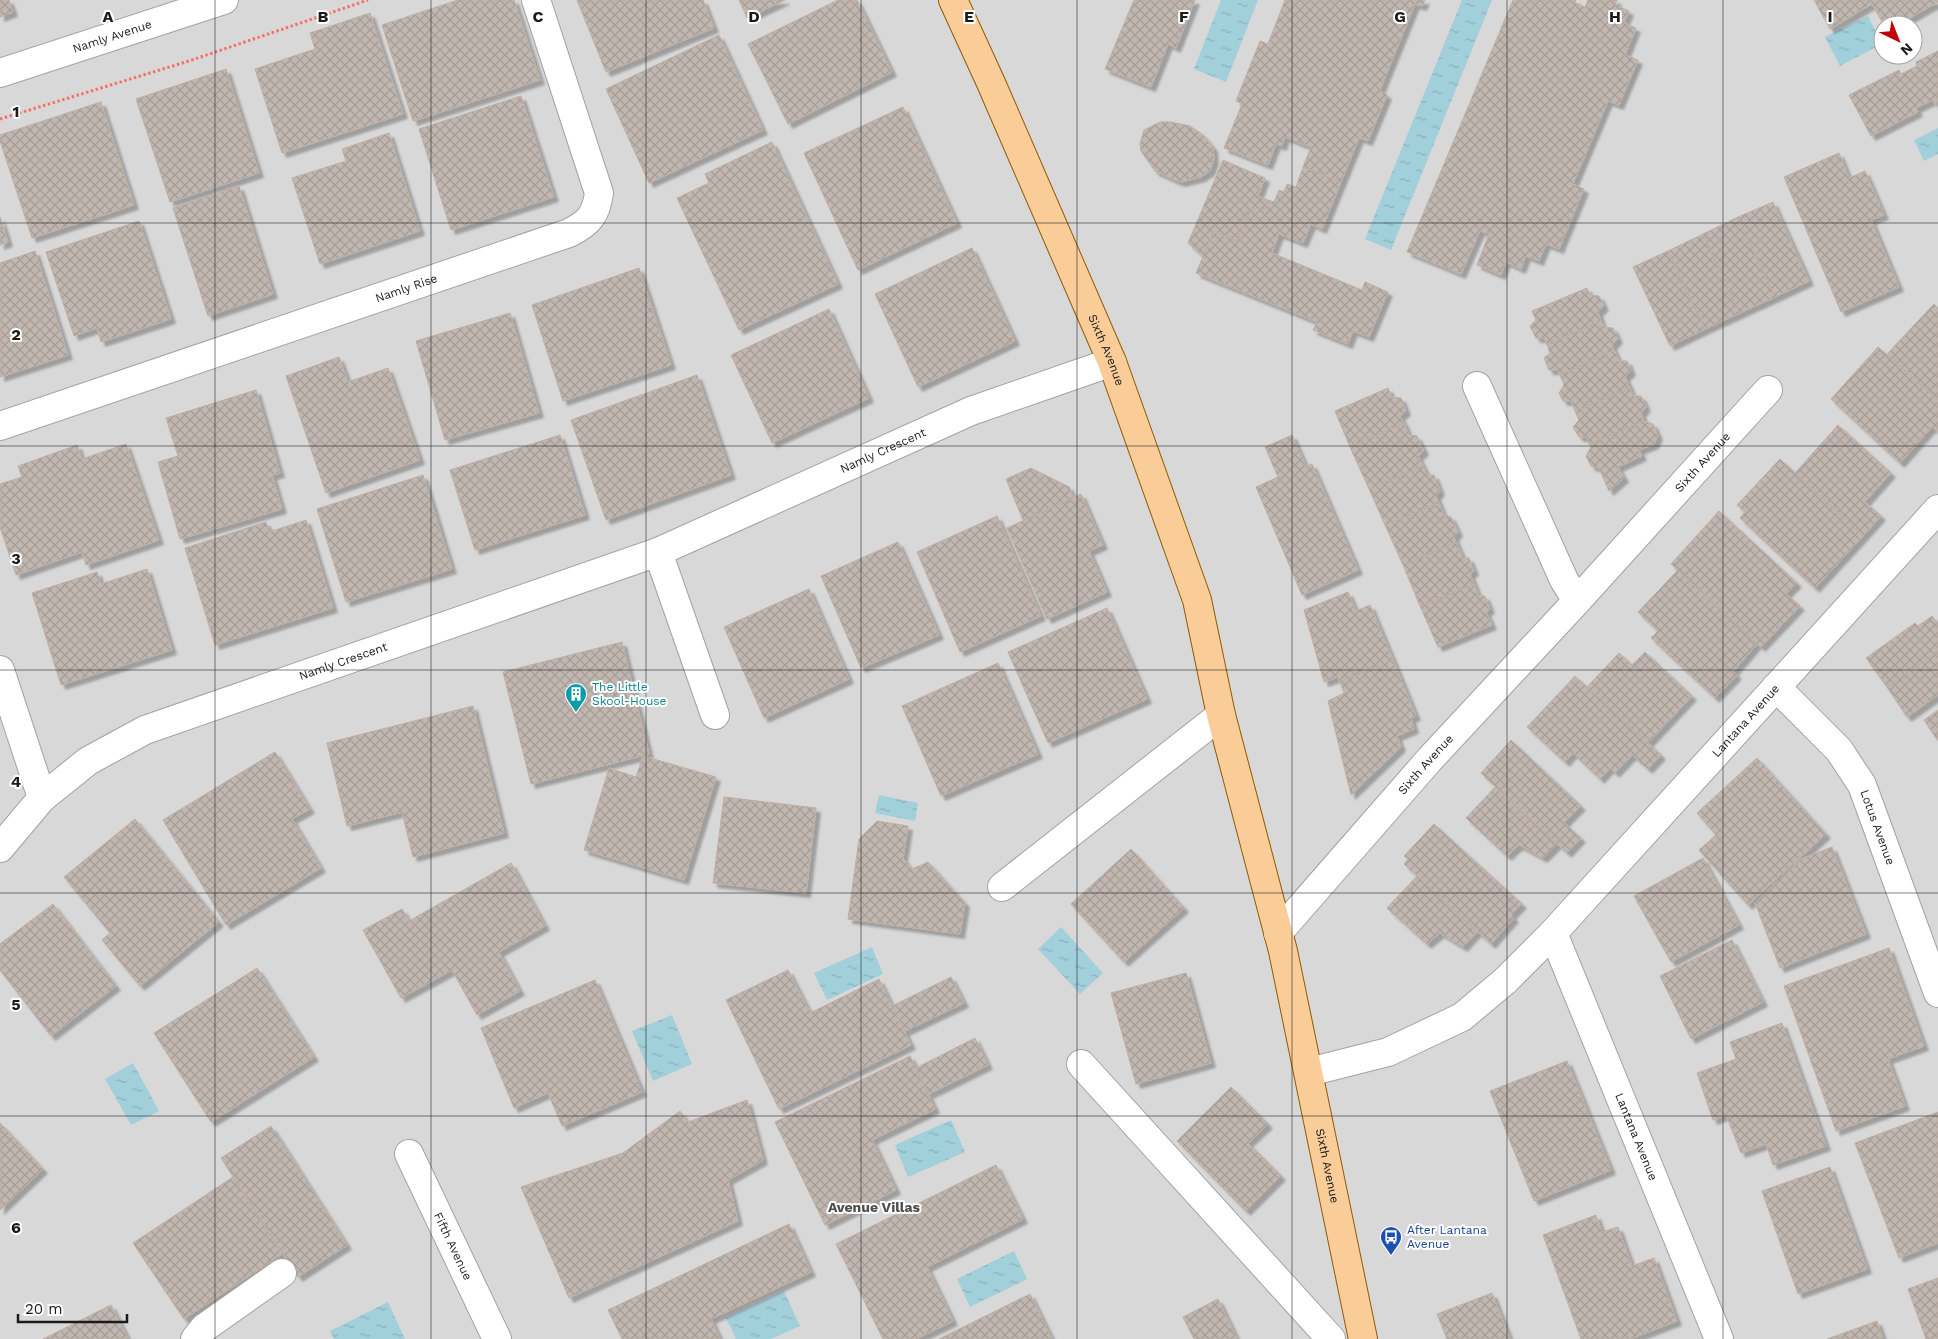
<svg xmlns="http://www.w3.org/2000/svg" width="1938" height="1339" font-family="'Work Sans',sans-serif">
	<defs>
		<pattern id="water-ripples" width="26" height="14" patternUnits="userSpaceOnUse" patternTransform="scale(1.25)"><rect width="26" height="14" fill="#a1cfda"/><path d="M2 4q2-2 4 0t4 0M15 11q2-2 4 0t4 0" fill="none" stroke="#8ab1ba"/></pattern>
		<pattern id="building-cross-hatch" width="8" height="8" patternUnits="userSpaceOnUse" patternTransform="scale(1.25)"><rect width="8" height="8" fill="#c1b7b0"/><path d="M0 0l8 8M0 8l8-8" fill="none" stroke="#a59d97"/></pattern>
		<filter id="shadow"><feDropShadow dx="4.5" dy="4.5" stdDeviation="1" flood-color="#0004"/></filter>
	</defs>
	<rect width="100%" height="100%" fill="#ece8e0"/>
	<path fill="#d9d8d8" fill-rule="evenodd" d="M 0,0 L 1938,0 L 1938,1339 L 0,1339 ZM 1883,25 L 1913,25 L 1913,55 L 1883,55 Z"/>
	<path fill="url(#water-ripples)" d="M 1221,0 L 1258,0 L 1226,82 L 1194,69 Z
		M 1462,0 L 1492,0 L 1391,250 L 1365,239 Z
		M 1868,16 L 1882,44 L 1840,66 L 1825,37 Z
		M 1938,128 L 1938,154 L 1924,161 L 1914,140 Z
		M 879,795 L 918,803 L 915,821 L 875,813 Z
		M 1061,927 L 1103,973 L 1080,994 L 1038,949 Z
		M 872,947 L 883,974 L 827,1000 L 814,973 Z
		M 672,1015 L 692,1064 L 653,1081 L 632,1031 Z
		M 133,1063 L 159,1111 L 131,1125 L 105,1079 Z
		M 951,1120 L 965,1152 L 908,1177 L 895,1145 Z
		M 1014,1251 L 1027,1279 L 970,1307 L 957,1279 Z
		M 784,1291 L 800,1326 L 771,1339 L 736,1339 L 726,1318 Z
		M 388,1302 L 405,1339 L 334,1339 L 330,1331 Z"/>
	<path fill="url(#building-cross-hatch)" stroke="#beaea3" filter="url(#shadow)" d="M 0,0 L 9,0 L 13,12 L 0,17 Z
		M 458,0 L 514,0 L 540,80 L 413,121 L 382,25 Z
		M 577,0 L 703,0 L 714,28 L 606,72 Z
		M 739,0 L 785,0 L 747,18 Z
		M 838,0 L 857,0 L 892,72 L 788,124 L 748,44 Z
		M 1134,0 L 1195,0 L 1176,48 L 1168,44 L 1151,87 L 1105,69 Z
		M 1285,0 L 1425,0 L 1422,6 L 1415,4 L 1380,90 L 1387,95 L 1368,141 L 1359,138 L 1341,182 L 1303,167 L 1311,147 L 1285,137 L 1282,146 L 1276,144 L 1268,165 L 1224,148 L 1242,104 L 1236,101 L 1260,41 L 1268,44 Z
		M 1513,0 L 1576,0 L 1575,3 L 1585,7 L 1588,0 L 1617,0 L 1615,5 L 1629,11 L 1624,23 L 1636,28 L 1625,55 L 1638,60 L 1619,105 L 1608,101 L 1573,184 L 1584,189 L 1559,249 L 1546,244 L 1539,261 L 1526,256 L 1521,269 L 1506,262 L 1501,275 L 1477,265 L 1489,234 L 1480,231 L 1461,274 L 1407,252 Z
		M 1814,0 L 1938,0 L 1938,2 L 1898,25 L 1884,25 L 1872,4 L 1830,29 Z
		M 370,13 L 403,114 L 282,153 L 255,69 L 315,49 L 310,33 Z
		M 719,35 L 763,130 L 649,183 L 606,89 Z
		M 1938,51 L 1938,103 L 1935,105 L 1933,100 L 1916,108 L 1918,112 L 1871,136 L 1849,95 L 1899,70 L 1901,74 L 1917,66 L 1916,62 Z
		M 226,69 L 259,173 L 170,202 L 136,99 Z
		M 521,96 L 554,197 L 451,230 L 419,129 Z
		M 101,102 L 134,205 L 32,238 L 0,141 L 0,135 Z
		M 903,107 L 957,223 L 858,270 L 804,153 Z
		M 1160,122 L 1171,122 L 1190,126 L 1203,135 L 1213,147 L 1214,160 L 1210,171 L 1201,177 L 1181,182 L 1175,180 L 1155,171 L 1141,151 L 1140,144 L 1144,130 Z
		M 389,133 L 420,231 L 320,264 L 292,178 L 346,161 L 342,149 Z
		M 772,142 L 838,284 L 739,330 L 677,198 L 709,183 L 705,174 Z
		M 1839,153 L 1849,178 L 1865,171 L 1884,215 L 1871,220 L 1899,287 L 1841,312 L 1784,177 Z
		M 1223,160 L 1265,178 L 1258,196 L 1268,200 L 1263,211 L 1252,206 L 1237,241 L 1214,231 L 1203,256 L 1188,243 Z
		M 1303,167 L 1341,182 L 1322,229 L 1311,224 L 1303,243 L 1279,234 L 1272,253 L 1362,290 L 1365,282 L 1388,292 L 1369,337 L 1353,331 L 1348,344 L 1313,330 L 1317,322 L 1196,273 L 1214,231 L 1237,241 L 1252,206 L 1263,211 L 1268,200 L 1274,202 L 1279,190 L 1284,192 L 1287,184 L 1296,187 Z
		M 239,186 L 273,294 L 208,316 L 173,208 Z
		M 1773,202 L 1809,281 L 1775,297 L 1738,217 Z
		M 0,217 L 8,242 L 0,245 Z
		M 1738,217 L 1775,297 L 1740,313 L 1703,234 Z
		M 139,221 L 171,319 L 101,342 L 97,328 L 74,336 L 46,252 Z
		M 1703,234 L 1740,313 L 1705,329 L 1668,251 Z
		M 972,248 L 1015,341 L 918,387 L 875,294 Z
		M 35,251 L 68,355 L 0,377 L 0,263 Z
		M 1668,251 L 1705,329 L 1670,346 L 1633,267 Z
		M 639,268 L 671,365 L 563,401 L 532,305 Z
		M 1587,288 L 1590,295 L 1599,296 L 1604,306 L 1598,312 L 1601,321 L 1547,345 L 1544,338 L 1536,338 L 1530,326 L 1536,320 L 1532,311 Z
		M 1934,304 L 1938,308 L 1938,400 L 1887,354 Z
		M 829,309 L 869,398 L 772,443 L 731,355 Z
		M 510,313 L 539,413 L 445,440 L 416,341 Z
		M 1601,321 L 1604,327 L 1613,328 L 1618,339 L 1612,345 L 1614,350 L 1560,375 L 1558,370 L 1549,370 L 1544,358 L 1550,353 L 1547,345 Z
		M 1878,347 L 1938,400 L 1938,432 L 1932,427 L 1900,463 L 1831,399 Z
		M 1614,350 L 1619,361 L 1627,361 L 1631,371 L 1625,377 L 1630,388 L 1575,411 L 1571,401 L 1563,401 L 1559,393 L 1564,385 L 1560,375 Z
		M 339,357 L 348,382 L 388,368 L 420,460 L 326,493 L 286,376 Z
		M 697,375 L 731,475 L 606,520 L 571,420 Z
		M 1388,388 L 1392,397 L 1401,398 L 1406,411 L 1400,416 L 1404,423 L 1350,447 L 1335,411 Z
		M 1630,388 L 1633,396 L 1641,396 L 1646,407 L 1641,413 L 1644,421 L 1589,444 L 1586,437 L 1579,437 L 1573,427 L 1579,420 L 1575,411 Z
		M 256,390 L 280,473 L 272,475 L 282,509 L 180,539 L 158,462 L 178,456 L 166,418 Z
		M 1644,421 L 1653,424 L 1658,436 L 1654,444 L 1639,450 L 1642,456 L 1618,467 L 1624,478 L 1609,491 L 1599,468 L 1591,466 L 1586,456 L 1591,447 L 1589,444 Z
		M 1404,423 L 1409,435 L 1417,436 L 1424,451 L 1418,456 L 1423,466 L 1369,489 L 1350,447 Z
		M 1838,425 L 1891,473 L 1865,502 L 1881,516 L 1863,536 L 1795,473 Z
		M 560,435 L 585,515 L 475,550 L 450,470 Z
		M 1292,435 L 1306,467 L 1312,464 L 1358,570 L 1302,595 L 1256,487 L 1278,477 L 1265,447 Z
		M 126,444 L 159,540 L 86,565 L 82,552 L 16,575 L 0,527 L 0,484 L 22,477 L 18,466 L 77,445 L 82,459 Z
		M 1780,459 L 1863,536 L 1815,588 L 1740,518 L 1745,512 L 1737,505 Z
		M 1423,466 L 1427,475 L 1434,475 L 1440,491 L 1436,496 L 1439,503 L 1385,525 L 1369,489 Z
		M 1031,468 L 1069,487 L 1074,498 L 1023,520 L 1006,479 Z
		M 423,475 L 452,569 L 346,602 L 317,509 Z
		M 1081,494 L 1103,545 L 1089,551 L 1107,592 L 1047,619 L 1007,528 Z
		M 1439,503 L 1444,515 L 1451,517 L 1458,532 L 1454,537 L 1456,542 L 1403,565 L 1385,525 Z
		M 1719,511 L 1797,583 L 1786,594 L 1800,606 L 1761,647 L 1671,564 Z
		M 997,516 L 1041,616 L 960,652 L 917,552 Z
		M 306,520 L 333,608 L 215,645 L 185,548 L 266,522 L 269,532 Z
		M 898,542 L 939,635 L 861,668 L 821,576 Z
		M 1456,542 L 1463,558 L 1469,558 L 1474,571 L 1470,574 L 1474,584 L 1420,606 L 1403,565 Z
		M 147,569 L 172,650 L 61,685 L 32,593 L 97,572 L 101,584 Z
		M 1678,570 L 1757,644 L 1733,672 L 1737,675 L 1715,698 L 1651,638 L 1658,631 L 1638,612 Z
		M 1474,584 L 1479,596 L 1485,596 L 1490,609 L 1486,612 L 1492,625 L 1438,647 L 1420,606 Z
		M 809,589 L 849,679 L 764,718 L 724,627 Z
		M 1348,592 L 1356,611 L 1370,605 L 1393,660 L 1340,682 L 1338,677 L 1324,682 L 1304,610 Z
		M 1107,608 L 1147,699 L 1048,743 L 1008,652 Z
		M 1932,616 L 1938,624 L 1938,651 L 1887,687 L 1866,658 L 1915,623 L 1918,626 Z
		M 622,642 L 649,754 L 531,784 L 503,672 Z
		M 1938,651 L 1938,695 L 1907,717 L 1887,687 Z
		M 1645,652 L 1692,696 L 1648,743 L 1587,687 L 1619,653 L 1632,665 Z
		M 1393,660 L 1416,716 L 1411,718 L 1414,729 L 1397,736 L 1401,747 L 1351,795 L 1328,701 L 1344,693 L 1340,682 Z
		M 998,663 L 1038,754 L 941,796 L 902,706 Z
		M 1575,676 L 1661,755 L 1648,769 L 1632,755 L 1615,773 L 1610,768 L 1600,779 L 1573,753 L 1565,762 L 1527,727 Z
		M 473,706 L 504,833 L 413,857 L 402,812 L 347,826 L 327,743 Z
		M 1938,710 L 1938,741 L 1924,720 Z
		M 1511,740 L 1581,806 L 1564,823 L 1581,838 L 1567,853 L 1481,773 Z
		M 275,752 L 310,809 L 292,819 L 321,868 L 226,925 L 163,820 Z
		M 643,756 L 716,777 L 684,880 L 584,850 L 609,768 L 636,777 Z
		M 1757,758 L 1826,834 L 1748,905 L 1699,850 L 1716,835 L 1697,813 Z
		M 1495,787 L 1557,844 L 1543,858 L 1519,845 L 1507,856 L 1466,818 Z
		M 724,797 L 816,808 L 806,893 L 713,883 Z
		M 135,819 L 219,922 L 140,986 L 102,940 L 110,933 L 64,877 Z
		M 877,821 L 908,826 L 903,858 L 912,869 L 928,862 L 965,903 L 960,934 L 848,919 L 859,839 Z
		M 1434,824 L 1522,904 L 1511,915 L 1514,918 L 1491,944 L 1404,864 L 1408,859 L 1404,856 Z
		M 1832,847 L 1866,934 L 1780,968 L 1755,903 L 1801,859 Z
		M 1131,849 L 1184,908 L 1124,962 L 1071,904 Z
		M 1703,858 L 1739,925 L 1671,962 L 1634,896 Z
		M 511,863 L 545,926 L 499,952 L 520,991 L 477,1015 L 452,970 L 401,998 L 363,930 L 402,909 L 409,921 Z
		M 1417,876 L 1477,932 L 1463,947 L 1440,933 L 1427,944 L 1387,908 Z
		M 53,904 L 116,986 L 51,1036 L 0,970 L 0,944 Z
		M 1732,940 L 1763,1002 L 1691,1039 L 1660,976 Z
		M 1889,948 L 1924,1046 L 1888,1059 L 1905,1106 L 1836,1131 L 1784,986 Z
		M 257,968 L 314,1057 L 211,1122 L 154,1033 Z
		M 788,970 L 810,1013 L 879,979 L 911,1045 L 779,1109 L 726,1000 Z
		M 1186,973 L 1211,1063 L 1136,1084 L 1111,993 Z
		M 951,977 L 964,1003 L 905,1031 L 892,1006 Z
		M 595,980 L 642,1092 L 562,1126 L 548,1093 L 514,1108 L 481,1028 Z
		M 1782,1023 L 1826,1146 L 1773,1165 L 1766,1144 L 1741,1153 L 1726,1115 L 1713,1120 L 1697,1073 L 1736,1059 L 1730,1042 Z
		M 975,1038 L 988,1065 L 929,1094 L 916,1068 Z
		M 910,1056 L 935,1109 L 872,1140 L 896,1190 L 825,1225 L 775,1122 Z
		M 1567,1061 L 1611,1170 L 1534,1201 L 1490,1091 Z
		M 1231,1087 L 1268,1124 L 1248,1143 L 1281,1176 L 1246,1211 L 1177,1141 Z
		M 747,1100 L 763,1160 L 728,1180 L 738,1221 L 569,1298 L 521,1187 L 623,1153 L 680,1111 L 688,1122 Z
		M 1938,1112 L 1938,1243 L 1899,1258 L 1855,1143 Z
		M 0,1123 L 43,1169 L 0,1210 Z
		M 271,1126 L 347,1245 L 298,1277 L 221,1158 Z
		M 996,1165 L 1023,1219 L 927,1267 L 953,1321 L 916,1339 L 883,1339 L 836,1244 Z
		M 1830,1167 L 1867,1269 L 1798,1294 L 1762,1191 Z
		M 233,1177 L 282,1254 L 184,1319 L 133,1243 Z
		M 1596,1215 L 1602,1232 L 1618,1227 L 1632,1266 L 1654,1258 L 1677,1321 L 1630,1339 L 1581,1339 L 1543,1235 Z
		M 789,1224 L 811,1272 L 711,1319 L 720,1339 L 622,1339 L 608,1310 Z
		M 1938,1278 L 1938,1339 L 1926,1339 L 1908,1289 Z
		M 1492,1293 L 1510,1339 L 1447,1339 L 1437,1314 Z
		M 1030,1294 L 1052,1339 L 939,1339 Z
		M 1218,1299 L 1237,1339 L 1194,1339 L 1183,1317 Z
		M 111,1305 L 128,1339 L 43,1339 Z
		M 1877,1321 L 1883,1339 L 1827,1339 Z"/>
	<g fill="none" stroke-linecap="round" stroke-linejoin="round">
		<g stroke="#a2a2a2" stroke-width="30">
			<g id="minor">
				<path id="s1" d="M 0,73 L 224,0"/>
				<path d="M 1477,386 L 1564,580 L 1577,601"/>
				<path id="s2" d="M 0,426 L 569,233 C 589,223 596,215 599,193 L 536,0"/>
				<path d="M 658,552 L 715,715"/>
				<path d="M 0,670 L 42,798"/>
				<path id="s3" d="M 1776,687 L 1839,750 L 1862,785 L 1938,993"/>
				<path id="s4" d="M 0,848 L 42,798 L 88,761 L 145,730 L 658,552 L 971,411 L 1112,362"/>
				<path d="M 1002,887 L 1221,715"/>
				<path id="s5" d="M 1278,933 L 1430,759 L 1577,601 L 1768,390"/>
				<path id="s6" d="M 1553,933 L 1719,1339"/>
				<path d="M 1081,1064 L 1331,1339"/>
				<path id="s7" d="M 1309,1072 L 1388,1052 L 1462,1017 L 1505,981 L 1553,933 L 1938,509"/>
				<path id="s8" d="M 409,1154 L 497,1339"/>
				<path d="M 195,1339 L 204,1328 L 282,1273"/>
			</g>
		</g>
		<g stroke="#8e5b03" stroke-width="30">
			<g id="major">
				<path id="s9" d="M 953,0 L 991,83 L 1112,362 L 1197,600 L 1221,715 L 1283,951 L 1363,1339"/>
			</g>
		</g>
		<path stroke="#f67168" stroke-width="3" stroke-dasharray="2.5 2.5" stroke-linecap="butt" d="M 0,119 L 189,61 L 368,0"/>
		<use href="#minor" stroke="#fff" stroke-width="28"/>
		<use href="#major" stroke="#f9cc98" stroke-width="28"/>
	</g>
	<path fill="none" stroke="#1b1b1b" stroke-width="1" stroke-opacity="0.55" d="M 215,0 L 215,1339M 431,0 L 431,1339M 646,0 L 646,1339M 861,0 L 861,1339M 1077,0 L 1077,1339M 1292,0 L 1292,1339M 1507,0 L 1507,1339M 1723,0 L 1723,1339M 0,223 L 1938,223M 0,446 L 1938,446M 0,670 L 1938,670M 0,893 L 1938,893M 0,1116 L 1938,1116"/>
	<defs>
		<g id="building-pin" transform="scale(1.125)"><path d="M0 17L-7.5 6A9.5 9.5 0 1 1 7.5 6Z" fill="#0f9aa8" stroke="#fff"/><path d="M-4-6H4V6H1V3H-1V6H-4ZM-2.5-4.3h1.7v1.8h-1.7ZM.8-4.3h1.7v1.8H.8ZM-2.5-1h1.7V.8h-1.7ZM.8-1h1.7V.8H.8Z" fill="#fff"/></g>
		<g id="bus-pin" transform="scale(1.125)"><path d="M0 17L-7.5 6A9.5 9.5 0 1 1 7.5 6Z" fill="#1a4fb4" stroke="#fff"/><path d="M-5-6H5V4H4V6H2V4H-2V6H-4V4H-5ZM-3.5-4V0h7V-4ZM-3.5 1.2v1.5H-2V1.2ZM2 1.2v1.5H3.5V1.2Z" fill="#fff"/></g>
	</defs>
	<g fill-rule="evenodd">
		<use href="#building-pin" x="576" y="694"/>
		<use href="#bus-pin" x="1391" y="1237"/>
	</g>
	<g text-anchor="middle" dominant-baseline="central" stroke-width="4" stroke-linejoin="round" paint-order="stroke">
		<g font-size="12" fill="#1b1b1b" stroke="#fff">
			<text stroke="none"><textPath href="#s1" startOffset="118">Namly Avenue</textPath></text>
			<text stroke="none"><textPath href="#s2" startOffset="429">Namly Rise</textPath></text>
			<text stroke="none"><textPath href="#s9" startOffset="382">Sixth Avenue</textPath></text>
			<text stroke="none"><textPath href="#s4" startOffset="979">Namly Crescent</textPath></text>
			<text stroke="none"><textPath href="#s5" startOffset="634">Sixth Avenue</textPath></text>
			<text stroke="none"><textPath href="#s4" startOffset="399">Namly Crescent</textPath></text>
			<text stroke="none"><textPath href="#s7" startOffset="574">Lantana Avenue</textPath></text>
			<text stroke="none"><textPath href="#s5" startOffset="224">Sixth Avenue</textPath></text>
			<text stroke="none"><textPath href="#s3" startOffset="176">Lotus Avenue</textPath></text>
			<text stroke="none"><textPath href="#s6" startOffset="220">Lantana Avenue</textPath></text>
			<text stroke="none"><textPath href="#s9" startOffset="1229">Sixth Avenue</textPath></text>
			<text stroke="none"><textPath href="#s8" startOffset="102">Fifth Avenue</textPath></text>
		</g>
		<g font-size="12" fill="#0d838f" stroke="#fff" text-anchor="start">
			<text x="592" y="687">The Little<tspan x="592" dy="14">Skool-House</tspan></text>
		</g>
		<g font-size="12" fill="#164399" stroke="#fff" text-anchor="start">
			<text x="1407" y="1230">After Lantana<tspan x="1407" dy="14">Avenue</tspan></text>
		</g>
		<g font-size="14" font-weight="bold" fill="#4e4e4e" stroke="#fff">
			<text x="874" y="1207">Avenue Villas</text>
		</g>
	</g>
	<g font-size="16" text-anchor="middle" font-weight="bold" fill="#1b1b1b" stroke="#fff" stroke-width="4" stroke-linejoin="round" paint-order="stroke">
		<text x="108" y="22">A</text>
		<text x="323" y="22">B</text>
		<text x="538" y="22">C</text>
		<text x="754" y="22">D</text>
		<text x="969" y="22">E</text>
		<text x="1184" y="22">F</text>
		<text x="1400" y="22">G</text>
		<text x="1615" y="22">H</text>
		<text x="1830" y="22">I</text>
		<text x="16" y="117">1</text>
		<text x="16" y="340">2</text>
		<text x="16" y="564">3</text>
		<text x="16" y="787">4</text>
		<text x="16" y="1010">5</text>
		<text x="16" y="1233">6</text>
	</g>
	<g transform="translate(1898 40) rotate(137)"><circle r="24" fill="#ffffff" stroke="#a4a4a4"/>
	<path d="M0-4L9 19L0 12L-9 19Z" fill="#c1040c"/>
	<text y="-8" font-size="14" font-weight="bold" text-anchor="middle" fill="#1b1b1b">N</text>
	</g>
	<path d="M18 1314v8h109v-8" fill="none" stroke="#1b1b1b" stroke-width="2.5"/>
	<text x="25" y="1314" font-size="15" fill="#1b1b1b" stroke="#ffffff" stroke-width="4" paint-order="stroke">20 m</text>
</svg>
